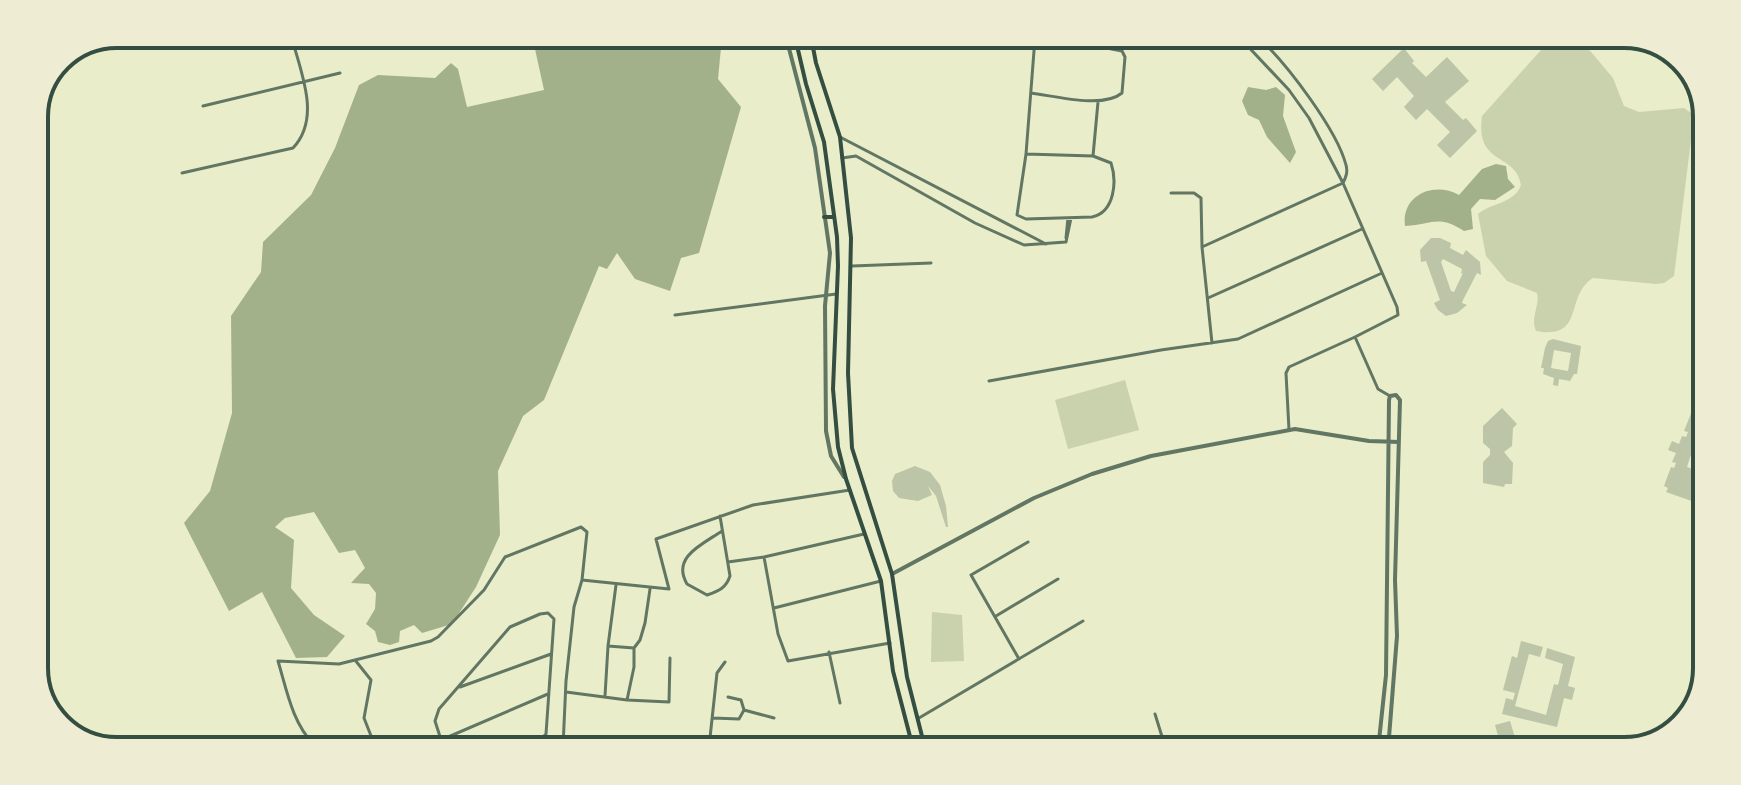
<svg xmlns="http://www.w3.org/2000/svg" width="1741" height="785" font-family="'Exo 2',sans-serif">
	<rect width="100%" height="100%" fill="#e9edc9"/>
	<path fill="#cad2ad" d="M 1550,40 L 1581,40 L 1613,78 L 1624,106 L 1639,112 L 1684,108 L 1691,113 L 1693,124 L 1674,276 L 1664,283 L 1656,284 L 1593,278 C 1564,296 1586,340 1536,331 C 1530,318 1540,306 1537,293 L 1507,281 L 1486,256 L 1478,214 C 1491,203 1515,203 1521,185 C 1516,152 1475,167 1482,116 Z
		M 1125,380 L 1139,430 L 1068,449 L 1055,400 Z
		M 932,612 L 962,615 L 964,661 L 931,662 Z"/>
	<path fill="#a3b18a" d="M 536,36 L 722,37 L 718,79 L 741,107 L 699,253 L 681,258 L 670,291 L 635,279 L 617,253 L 607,269 L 599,266 L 544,400 L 523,416 L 498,471 L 500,535 L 476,587 L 452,624 L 422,633 L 414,625 L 400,631 L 399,642 L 390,645 L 378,642 L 375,631 L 366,624 L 375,609 L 376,593 L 369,584 L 351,583 L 365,568 L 355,550 L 339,553 L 314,512 L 285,518 L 275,527 L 294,540 L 291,588 L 314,615 L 345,636 L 327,657 L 296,658 L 262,592 L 229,611 L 184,523 L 210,491 L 232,413 L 231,316 L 261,272 L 263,242 L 311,195 L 335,148 L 359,85 L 378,75 L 435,78 L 451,63 L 458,69 L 467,107 L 544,90 L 535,49 Z
		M 1248,87 L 1266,90 L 1276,87 L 1285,95 L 1283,116 L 1296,152 L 1290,163 L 1267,137 L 1259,120 L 1248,115 L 1242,101 Z
		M 1496,164 L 1506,166 L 1508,179 L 1515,187 L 1495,200 L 1480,199 L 1471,209 L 1473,229 L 1464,231 C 1438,214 1432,225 1405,226 C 1401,195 1434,181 1459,195 L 1482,169 Z"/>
	<path fill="#bcc5a7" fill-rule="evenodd" d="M 1404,48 L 1414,61 L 1412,63 L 1426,77 L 1447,57 L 1469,81 L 1445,102 L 1463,120 L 1466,118 L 1477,131 L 1450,158 L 1437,145 L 1450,132 L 1427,109 L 1416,120 L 1404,107 L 1414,96 L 1397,77 L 1383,91 L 1372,79 Z
		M 1431,238 L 1440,238 L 1451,243 L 1450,248 L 1463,255 L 1466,250 L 1480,262 L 1481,275 L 1477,273 L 1463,300 L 1462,303 L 1467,305 L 1457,313 L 1446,316 L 1438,310 L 1434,303 L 1440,300 L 1426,261 L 1421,262 L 1420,250 ZM 1443,259 L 1462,269 L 1461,274 L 1463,273 L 1454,292 L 1451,291 L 1441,262 Z
		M 1553,339 L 1581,346 L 1577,374 L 1574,374 L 1570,381 L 1559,379 L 1558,386 L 1553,385 L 1554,378 L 1543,374 L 1544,368 L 1541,368 L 1545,348 L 1548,341 ZM 1554,350 L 1571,353 L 1568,371 L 1551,368 Z
		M 1502,408 L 1517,424 L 1513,428 L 1512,446 L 1504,452 L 1513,463 L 1512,484 L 1505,484 L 1504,487 L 1483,483 L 1483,462 L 1490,455 L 1490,449 L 1483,443 L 1483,426 Z
		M 1697,408 L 1704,410 L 1703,444 L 1695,442 L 1687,467 L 1703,472 L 1703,505 L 1666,492 L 1668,488 L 1664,486 L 1671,467 L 1674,468 L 1676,463 L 1672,462 L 1676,453 L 1668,450 L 1672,441 L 1679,444 L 1682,436 L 1686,437 L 1688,432 L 1684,431 L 1692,411 L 1695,412 Z
		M 915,466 L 930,472 L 940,485 L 946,506 L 948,527 L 946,527 L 936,496 L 928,486 L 932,495 L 918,501 L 899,498 L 893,491 L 892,481 L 895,474 Z
		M 1521,641 L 1543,647 L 1540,657 L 1529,654 L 1515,706 L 1546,715 L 1554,684 L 1558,685 L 1563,664 L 1545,658 L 1547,648 L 1575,657 L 1568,686 L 1575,688 L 1572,700 L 1564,698 L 1557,727 L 1502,714 L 1506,698 L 1513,700 L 1515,693 L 1503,690 L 1512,656 L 1517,658 Z
		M 1510,721 L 1519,751 L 1502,750 L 1495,725 Z"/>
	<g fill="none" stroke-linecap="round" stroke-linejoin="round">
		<path stroke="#617663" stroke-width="3" d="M 1241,39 L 1289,90 L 1309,118 L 1343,183 L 1397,307 L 1398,315 L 1355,337 L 1378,389 L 1390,396
			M 218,40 L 240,35
			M 1031,93 C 1055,96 1103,109 1122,93 L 1125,57 L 1122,51 L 1055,38
			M 203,106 L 340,73
			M 840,137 L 1046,244
			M 1026,154 L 1035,38
			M 1093,156 L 1111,163 C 1117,181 1115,212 1092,217 L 1026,219 L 1017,215 L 1026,154 L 1093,156 L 1098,102
			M 842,158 L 856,156 L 975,223 L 1024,245 L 1066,242
			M 182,173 L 293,148 C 322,117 300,71 291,35
			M 1171,193 L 1194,193 L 1201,198 L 1202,247 L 1212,343
			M 1066,238 L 1068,218
			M 1066,242 L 1071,218
			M 1202,247 L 1343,183 C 1346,177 1348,172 1346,165 C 1337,130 1287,64 1260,39
			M 852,266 L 931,263
			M 1208,298 L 1362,229
			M 675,315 L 836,294
			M 989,381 L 1161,350 L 1238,339 L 1382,273
			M 1289,430 L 1286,373 L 1289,367 L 1355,337
			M 720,516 L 730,576 C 726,588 719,591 707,595 L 687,584 C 671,557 703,544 722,531
			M 764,557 L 778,634 L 788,661 L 890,643
			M 728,562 L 764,557 L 864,534
			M 582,580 L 669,589 L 656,539 L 753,505 L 850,490
			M 616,585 L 608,646 L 634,648
			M 774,608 L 881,581
			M 996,616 L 1058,579
			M 829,652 L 840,703
			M 1019,659 L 971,575 L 1028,542
			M 460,687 L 551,654
			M 566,692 L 627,700 L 669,702 L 670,658
			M 605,696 L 608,646
			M 728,697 L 741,700 L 744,710 L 774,718
			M 627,700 L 634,667 L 634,648 L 640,640 L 645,623 L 650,589
			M 1155,714 L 1164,743 L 1157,749
			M 713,718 L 739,719 L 744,710
			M 919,718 L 1083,621
			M 441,740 L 548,694
			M 564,744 L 623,747
			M 955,744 L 982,738 L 984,748
			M 314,745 C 292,722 287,691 278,661 L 339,664 L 355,660
			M 348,746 L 372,740
			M 375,746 L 364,718 L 371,680 L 355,660 L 431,641 L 438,637 L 484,590 L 505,557 L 581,527 L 587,532 L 582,580 L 574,607 L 566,681 L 563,747
			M 443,746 L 435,721 L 439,709 L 510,627 L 540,614 L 548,613 L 554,619 L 546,734 L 542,738 L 520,746
			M 709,747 L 717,673 L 725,662
			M 1051,749 L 1075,744 L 1115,749"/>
		<path stroke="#617663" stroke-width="4" d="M 786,37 L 815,148 L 830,253 L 825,306 L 826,431 L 831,456 L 844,477
			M 892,574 L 1034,498 L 1092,474 L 1151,456 L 1295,429 L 1369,441 L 1399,442
			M 1378,750 L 1386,675 L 1389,400 L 1390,396 L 1396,395 L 1400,400 L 1395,580 L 1397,636 L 1388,750"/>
		<path stroke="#344e41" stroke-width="4" d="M 795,37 L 806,84 L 824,142 L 837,237 L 838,266 L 833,389 L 838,447 L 846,479 L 881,581 L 893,671 L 913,748
			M 811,37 L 816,63 L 840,137 L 851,238 L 848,373 L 852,448 L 892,574 L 907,677 L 925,748
			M 824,217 L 834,217"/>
	</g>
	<path d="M0 0H1741V785H0ZM117 48H1624A69 69 0 0 1 1693 117V668A69 69 0 0 1 1624 737H117A69 69 0 0 1 48 668V117A69 69 0 0 1 117 48Z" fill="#eeecd3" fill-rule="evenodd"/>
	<path fill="none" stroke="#344e41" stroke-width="4" d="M117 48H1624A69 69 0 0 1 1693 117V668A69 69 0 0 1 1624 737H117A69 69 0 0 1 48 668V117A69 69 0 0 1 117 48Z"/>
</svg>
